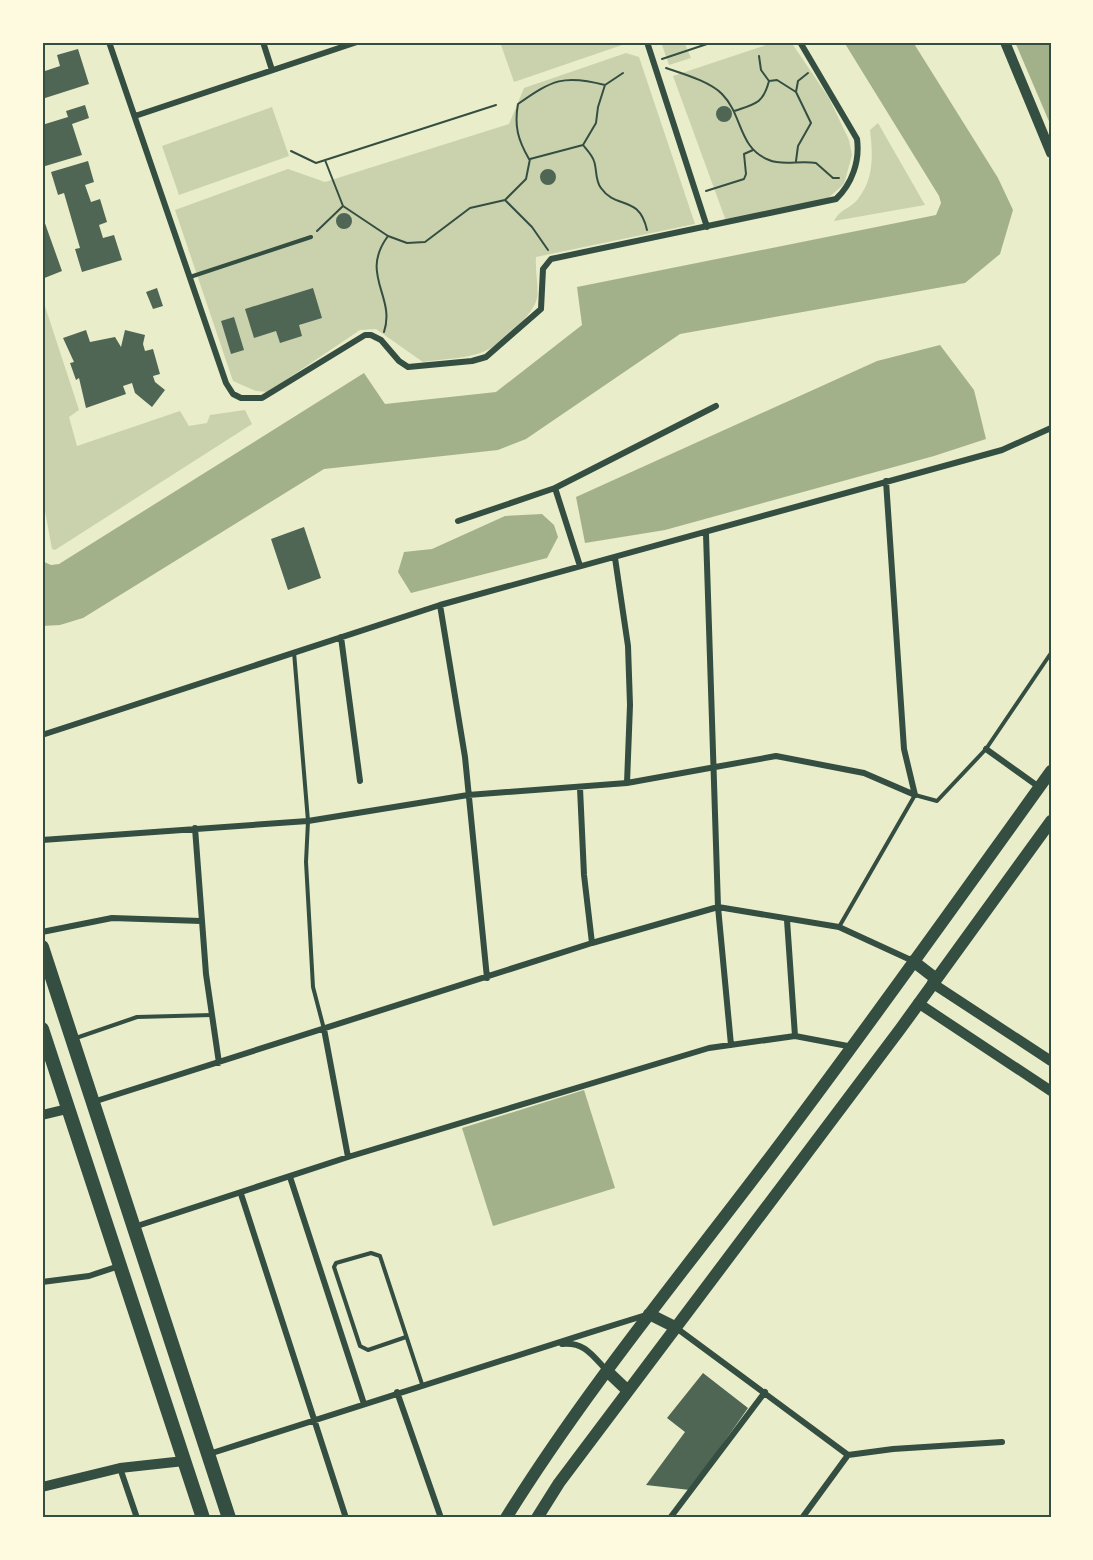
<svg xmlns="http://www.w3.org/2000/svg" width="1093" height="1560" font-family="Mulish,sans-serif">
	<rect width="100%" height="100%" fill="#e9edc9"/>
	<path fill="#cad2ad" d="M 500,42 L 628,42 L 628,43 L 514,82 Z
		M 661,42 L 684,42 L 691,58 L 669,65 Z
		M 775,42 L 791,42 L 829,98 L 849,140 L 852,155 L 844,184 L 826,200 L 726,221 L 673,76 Z
		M 626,53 L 639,57 L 695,224 L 536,257 C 535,270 539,290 537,298 C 534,315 499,346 483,352 C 466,359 441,359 423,362 L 376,329 L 360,330 L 268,392 L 256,391 L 233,381 L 175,210 L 288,169 L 325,182 L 509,124 L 524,88 Z
		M 272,107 L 289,156 L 179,195 L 162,146 Z
		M 878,123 L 925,205 L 834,221 C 841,208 850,209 858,199 C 874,179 873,155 870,130 Z
		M 42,297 L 79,410 L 69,417 L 77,446 L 180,411 L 189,426 L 207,423 L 210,415 L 245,410 L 252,424 L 55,550 L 52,549 L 42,495 Z"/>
	<path fill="#a3b18a" d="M 844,42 L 913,42 L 998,178 L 1013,210 L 1000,254 L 965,283 L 680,334 L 526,439 L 498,450 L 324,469 L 83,618 L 60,625 L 42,626 L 42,561 L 51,565 L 59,564 L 364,373 L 385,404 L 496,392 L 582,325 L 577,287 L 936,215 L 941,203 L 939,196 Z
		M 1015,42 L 1051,42 L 1051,126 Z
		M 940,345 L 974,390 L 986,439 L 934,456 L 665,530 L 585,543 L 576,497 L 877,361 Z
		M 542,514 L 554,525 L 558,537 L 547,558 L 411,593 L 398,572 L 404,552 L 432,549 L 505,516 Z
		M 584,1090 L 615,1188 L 493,1226 L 462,1128 Z"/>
	<path fill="#4f6655" d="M 78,49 L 89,84 L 42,99 L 42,72 L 60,66 L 57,55 Z
		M 85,105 L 89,118 L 72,124 L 82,155 L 42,167 L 42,125 L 68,117 L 66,111 Z
		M716 114a8 8 0 1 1 16 0a8 8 0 1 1-16 0Z
		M 88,161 L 94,182 L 85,185 L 91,202 L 100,199 L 107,222 L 99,225 L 103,238 L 114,235 L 122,260 L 82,272 L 75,249 L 80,248 L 64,193 L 58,195 L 51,172 Z
		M540 177a8 8 0 1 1 16 0a8 8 0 1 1-16 0Z
		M336 221a8 8 0 1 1 16 0a8 8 0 1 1-16 0Z
		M 42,215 L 62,271 L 42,279 Z
		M 157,288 L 163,306 L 153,309 L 146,292 Z
		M 313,288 L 322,318 L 299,325 L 302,336 L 280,343 L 276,331 L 254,338 L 245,309 Z
		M 234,317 L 244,350 L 231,354 L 221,321 Z
		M 86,330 L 90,342 L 115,337 L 121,347 L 125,330 L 145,335 L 143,344 L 145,351 L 153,349 L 160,374 L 153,376 L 155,382 L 165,390 L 152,407 L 135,393 L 132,383 L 123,386 L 126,394 L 86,408 L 79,378 L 76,380 L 70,363 L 74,362 L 63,338 Z
		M 304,527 L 321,578 L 288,590 L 271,539 Z
		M 703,1373 L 748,1408 L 690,1490 L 646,1485 L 685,1432 L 667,1418 Z"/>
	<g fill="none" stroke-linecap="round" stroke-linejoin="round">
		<path stroke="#344e41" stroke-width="2" d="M 759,56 L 761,70 L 769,81 L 777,80 L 796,92
			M 662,59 L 713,42
			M 666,68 C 683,74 709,81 722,94 C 743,115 738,148 769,160 C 782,166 801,160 816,163 L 833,178 L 839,178
			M 734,111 C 755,104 763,104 769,81
			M 583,145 C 587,150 592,155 594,161 C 597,169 595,181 601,188 C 616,210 639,194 647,230
			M 291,151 L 316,163 L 496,105
			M 529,159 C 518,140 514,126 518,104 C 552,80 564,74 605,85
			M 325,160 L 343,206 L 388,236 L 407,243 L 425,242 L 470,208 L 505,200 L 526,179 L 530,159 L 583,145 L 596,123 L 598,107 L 605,85 L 623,73
			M 796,161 L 798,146 L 811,123 L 796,92 L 798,81 L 808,73
			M 706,191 L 744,179 L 746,174 L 744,154 L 753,150
			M 505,200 L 532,227 L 548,250
			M 317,231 L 343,206
			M 384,332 C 396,296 359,275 388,236"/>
		<path stroke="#344e41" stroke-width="4" d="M 190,277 L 311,237
			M 294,652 L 308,821 L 306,862 L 313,987 L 324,1029
			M 839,927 L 915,795 L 937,801 L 986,749 L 1051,653
			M 76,1038 L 137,1017 L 212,1015
			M 406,1337 L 368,1350 L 360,1346 L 334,1267 L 336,1263 L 371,1253 L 380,1256 L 422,1384"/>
		<path stroke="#344e41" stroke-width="6" d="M 109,42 L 226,383 L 233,394 L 241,398 L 262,398 L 365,335 L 371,335 L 381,340 L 399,361 L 408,367 L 472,361 L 486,357 L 541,309 L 543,269 L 551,259 L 836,199 C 852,184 860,161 857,139 L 800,42
			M 263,42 L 272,70
			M 647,42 L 707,227
			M 135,116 L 357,42
			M 886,481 L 904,749 L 915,795
			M 458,521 L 555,488
			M 706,534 L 718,907 L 731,1045
			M 615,558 L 628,646 L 630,705 L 627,783
			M 580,566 L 555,488 L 716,406
			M 440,605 L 465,757 L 487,978
			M 341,637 L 360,781
			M 42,735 L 440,605 L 1002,450 L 1051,428
			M 986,749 L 1039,787
			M 580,788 L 584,875 L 592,943
			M 195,828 L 206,974 L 219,1063
			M 42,840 L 308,821 L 468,795 L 627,783 L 776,756 L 864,773 L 915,795
			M 787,920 L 795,1036
			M 42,932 L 112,918 L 201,921
			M 324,1029 L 348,1157
			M 93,1102 L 592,943 L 718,907 L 839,927 L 913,961
			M 290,1177 L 364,1404
			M 241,1194 L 346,1518
			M 134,1227 L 348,1157 L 709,1048 L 795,1036 L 853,1047
			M 42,1282 L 89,1276 L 119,1266
			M 675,1327 L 848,1455
			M 562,1344 C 585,1342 592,1355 607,1371
			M 397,1392 L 441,1518
			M 209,1454 C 355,1408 500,1360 646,1315
			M 848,1455 L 893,1449 L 1002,1442
			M 120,1468 L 137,1518
			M 670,1518 L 765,1392
			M 802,1518 L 848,1455"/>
		<path stroke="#344e41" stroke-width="10" d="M 1005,42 L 1051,153
			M 932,983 L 1051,1061
			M 918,1003 L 1051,1091
			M 42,1115 L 67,1109
			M 42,1487 L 120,1468 L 184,1461"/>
		<path stroke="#344e41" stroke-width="12" d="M 913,961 L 935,978
			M 649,1314 L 675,1327
			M 607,1371 L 628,1391
			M 506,1518 C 583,1394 676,1281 764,1165 C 862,1036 956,903 1051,771
			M 537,1518 L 559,1483 L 901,1028 L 1051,821"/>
		<path stroke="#344e41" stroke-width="14" d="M 42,947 L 229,1518
			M 42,1029 L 203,1518"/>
	</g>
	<rect width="1093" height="1560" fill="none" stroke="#fefae0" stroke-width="87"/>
	<rect x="44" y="44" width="1006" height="1472" fill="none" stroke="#344e41" stroke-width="2"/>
</svg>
